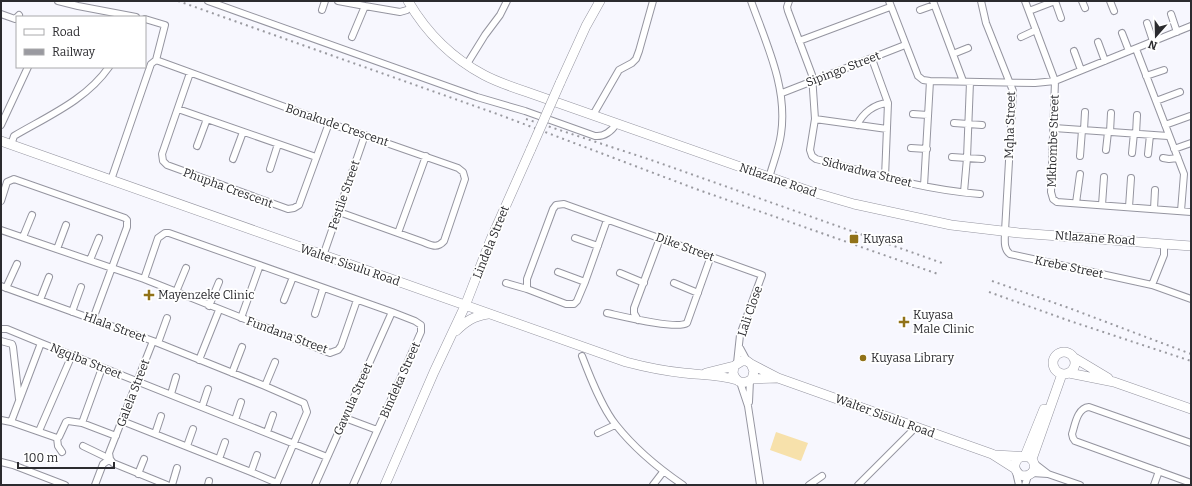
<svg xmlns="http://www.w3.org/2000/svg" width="1192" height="486" font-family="Bitter,serif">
	<rect width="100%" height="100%" fill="#f7f7fe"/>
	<path fill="#f7e1ab" d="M 776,432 L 808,443 L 801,461 L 770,450 Z"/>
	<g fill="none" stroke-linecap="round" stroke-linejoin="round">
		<g stroke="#9595a0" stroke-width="8">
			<path id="street" d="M 58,1 L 78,6 L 136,17
				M 208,1 L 477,97 L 525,111 L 595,136 C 604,137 612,131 616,124
				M 338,1 L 365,6
				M 751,1 C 766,43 788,88 781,134 C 779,149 773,163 769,178
				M 789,1 L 787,7 L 788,11 L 812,75 L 815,119 L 810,150 L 812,156 L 816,159 C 869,173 924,190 980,194
				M 889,1 L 918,76 L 923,80 L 930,81 L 1035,83 L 1055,81 L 1191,26
				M 933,1 L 963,81
				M 981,1 L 986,23 L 1013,91 L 1005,231 C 1005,239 1003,249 1010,254 L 1152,285 L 1191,299
				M 1025,1 L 1055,81 L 1051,192 L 1053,199 L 1057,202 L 1191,212
				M 1055,1 L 1061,18
				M 1082,1 L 1085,8
				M 1110,1 L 1114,11
				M 322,10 L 325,1
				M 920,10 L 934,5
				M 1029,11 L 1055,1
				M 1,14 L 15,19 L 19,15
				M 1171,14 L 1177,32
				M 145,19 L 165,25 L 156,60
				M 1147,23 L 1153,41
				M 1122,33 L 1129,51
				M 352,37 L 365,6 L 400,12 L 407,10
				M 1021,37 L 1036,30
				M 799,41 L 890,7
				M 1098,42 L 1105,61
				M 1136,49 L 1184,174 L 1181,211
				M 1074,51 L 1081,70
				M 953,54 L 968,48
				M 872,59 L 888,103 L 885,177
				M 156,60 L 329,123 L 458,168 L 463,172 L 465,179 L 444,241 C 437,249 431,245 423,242 L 339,212
				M 467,64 L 485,35 L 500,15 L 507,1
				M 190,73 L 162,154 L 163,161 L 167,165 L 288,209 L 294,208 L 299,205 L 329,123
				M 1146,76 L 1164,70
				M 782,93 L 905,45
				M 1156,101 L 1180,92
				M 178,109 L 316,157
				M 913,114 L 928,115
				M 593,115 L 619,70 L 632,63 L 636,59 L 639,51 L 653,1
				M 815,119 L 887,129
				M 954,123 L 982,125
				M 1,125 L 28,67
				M 857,125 C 863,113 874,104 888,103
				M 1165,125 L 1190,116
				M 1054,128 L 1168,136
				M 1084,130 L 1085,112
				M 1110,132 L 1111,113
				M 1136,134 L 1137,115
				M 11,145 L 14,136 C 48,116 86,100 109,67
				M 197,146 L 207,119
				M 911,148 L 927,149
				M 1174,149 L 1191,143
				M 1106,150 L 1108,132
				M 1132,153 L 1134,133
				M 1148,154 L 1150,135
				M 1080,156 L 1082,130
				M 952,157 L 982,159
				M 1163,158 L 1169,159 L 1178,158
				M 233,159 L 243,132
				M 270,169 L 278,144
				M 111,180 L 151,64 L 156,60
				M 924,186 L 930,81
				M 964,192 L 967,158 L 970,82
				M 1,201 L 7,182 L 14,179 L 125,218 L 127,220 L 127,227 L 93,319
				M 1076,203 L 1080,174
				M 1102,205 L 1104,177
				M 1129,207 L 1131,178
				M 1154,209 L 1155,190
				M 1,230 L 144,279 L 330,353 L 338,350 L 341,346 L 357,300
				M 398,233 L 426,156
				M 23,237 L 32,215
				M 575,238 L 598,246
				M 57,249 L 66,225
				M 323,256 L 365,135
				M 90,260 L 99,238
				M 558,272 L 585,282
				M 620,273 L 644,283
				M 144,279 L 158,238 L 165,233 L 169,233 L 392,312 L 415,321 L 421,325 L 421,332 L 353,485
				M 506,283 L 527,289 L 566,304 L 574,304 L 577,301 L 585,282 L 607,220
				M 674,283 L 698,293
				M 1152,285 L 1164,255 L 1164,244
				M 1,286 L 153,341 L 265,386 L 304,403 L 307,412 L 276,485
				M 6,288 L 17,264
				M 527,289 L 527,279 L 553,209 L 556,205 L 564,204 L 762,275 L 740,335 L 737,363
				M 176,292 L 186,268
				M 40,300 L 49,277
				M 284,300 L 293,277
				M 209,306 L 219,282
				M 72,312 L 81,287
				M 607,313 C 621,316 677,330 687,323 L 711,256
				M 315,314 L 323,289
				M 241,318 L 260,265
				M 638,320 L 634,313 L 634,308 L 660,238
				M 1,329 L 7,329 L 41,343 L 327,457
				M 1,341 L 12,344 L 13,347 L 19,399
				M 153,341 L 109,453 L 110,459 L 113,463 L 167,485
				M 158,343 L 167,318
				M 740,348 L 747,361
				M 582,356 C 590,377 602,408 616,425 C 635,449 658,468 683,485
				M 199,360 L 219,310
				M 232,373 L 242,347
				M 740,382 L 748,406 L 760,485
				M 265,386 L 275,362
				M 171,394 L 176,377
				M 749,402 L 750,380
				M 202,407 L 208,389
				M 345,418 L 377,430
				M 1,420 L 11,422 L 57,438
				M 235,420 L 241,402
				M 122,421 L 251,472 L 277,483
				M 11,422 L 41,343
				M 82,423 L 102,368
				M 39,431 L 72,355
				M 267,432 L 273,415
				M 598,433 L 615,425
				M 155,434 L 161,416
				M 1191,443 L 1089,407 C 1077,408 1075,425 1072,434 L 1073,438 L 1075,441 L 1191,483
				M 83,446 L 110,459 L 103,464 L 95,485
				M 187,446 L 193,429
				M 62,452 L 58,446 L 57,438 L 59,437 L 66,422 L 68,421 L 82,423 L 116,436
				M 219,459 L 225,442
				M 1,462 L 13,465 L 65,485
				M 1035,464 L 1048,474 L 1080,485
				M 251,472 L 257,455
				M 1016,472 L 1019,485
				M 1032,473 L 1048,474
				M 138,474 L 144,459
				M 172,485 L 177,468
				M 208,485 L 209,481
				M 315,485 L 392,312
				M 653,485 L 663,472
				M 809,485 L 822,476
				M 858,485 L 911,432 L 915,427
				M 1025,485 L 1028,476
				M 1154,485 L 1159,471"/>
		</g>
		<g stroke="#9595a0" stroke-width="10">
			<path id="secondary" d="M 408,1 C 426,32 452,58 484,75 C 497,82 512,87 527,92 L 809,191 L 854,204 L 951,225 L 1019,233 L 1191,246
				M 560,83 L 586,26 L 600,1
				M 1,141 L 626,362 C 645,367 664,371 684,373 C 702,375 720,375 737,380
				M 456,331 C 466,321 474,316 488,314
				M1053 363a11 11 0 1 1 22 0a11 11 0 1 1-22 0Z
				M 1073,357 L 1108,378
				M 751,364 L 778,378 L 992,454 L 1014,468
				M 706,373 L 734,366 L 742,361 L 747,361 L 751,364 L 754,371 L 752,379 C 744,385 736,383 733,373 L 734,366
				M 1069,373 L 1114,382 L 1191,409
				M 752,379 L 777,378
				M 995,455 L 1029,457 C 1040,465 1033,479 1020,475 C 1013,469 1013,462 1020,457
				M 1025,456 L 1044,409
				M 1032,459 L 1062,374
				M 385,485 L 434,372 L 465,306 L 491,239 L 531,149"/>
		</g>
		<use href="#street" stroke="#fff" stroke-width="6"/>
		<use href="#secondary" stroke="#fff" stroke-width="9"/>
		<path stroke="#9a9aa0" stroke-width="2" stroke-dasharray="2 4" stroke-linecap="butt" d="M 178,1 L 500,115 L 696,189 L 938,274
			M 526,119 L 654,161 L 942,263
			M 992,281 L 1069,308 L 1191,354
			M 989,292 L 1070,321 L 1191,361"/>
		<g stroke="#9595a0" stroke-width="10" stroke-linecap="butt">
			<path id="secondary-bridge" d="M 531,149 L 560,83"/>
		</g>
		<use href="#secondary-bridge" stroke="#fff" stroke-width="9"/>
	</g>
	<g fill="#917218" stroke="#fff" stroke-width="1.5">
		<rect x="849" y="234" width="10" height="10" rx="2"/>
		<path d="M147 289h4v4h4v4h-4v4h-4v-4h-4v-4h4z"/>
		<path d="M902 316h4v4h4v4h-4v4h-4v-4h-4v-4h4z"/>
		<circle cx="863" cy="358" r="4"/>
	</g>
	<g text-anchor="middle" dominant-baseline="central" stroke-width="3.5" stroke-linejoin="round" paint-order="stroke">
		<g font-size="12" fill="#2b2b2f" stroke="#fff">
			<text transform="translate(843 69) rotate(-21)">Sipingo Street</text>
			<text transform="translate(337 125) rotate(19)">Bonakude Crescent</text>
			<text transform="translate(1010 125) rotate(-88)">Mqha Street</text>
			<text transform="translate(1053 141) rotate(-88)">Mkhombe Street</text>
			<text transform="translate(867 172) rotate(14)">Sidwadwa Street</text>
			<text transform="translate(778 180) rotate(19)">Ntlazane Road</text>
			<text transform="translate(228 188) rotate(20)">Phupha Crescent</text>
			<text transform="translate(344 195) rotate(-71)">Festile Street</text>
			<text transform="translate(1095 238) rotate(4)">Ntlazane Road</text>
			<text transform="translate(491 242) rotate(-68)">Lindela Street</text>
			<text transform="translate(685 247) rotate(20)">Dike Street</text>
			<text transform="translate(350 265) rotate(19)">Walter Sisulu Road</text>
			<text transform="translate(1069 267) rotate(12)">Krebe Street</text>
			<text transform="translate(750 311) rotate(-71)">Lali Close</text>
			<text transform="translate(115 327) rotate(20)">Hlala Street</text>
			<text transform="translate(287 335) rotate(20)">Fundana Street</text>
			<text transform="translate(86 361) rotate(22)">Ngqiba Street</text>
			<text transform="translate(400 380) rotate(-66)">Bindeka Street</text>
			<text transform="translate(133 393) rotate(-69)">Galela Street</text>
			<text transform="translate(353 399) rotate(-66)">Gawula Street</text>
			<text transform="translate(885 416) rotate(20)">Walter Sisulu Road</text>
		</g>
		<g font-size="12" fill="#2b2b2f" stroke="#fff" text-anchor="start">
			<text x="863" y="239">Kuyasa</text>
			<text x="158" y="295">Mayenzeke Clinic</text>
			<text x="913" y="315">Kuyasa<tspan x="913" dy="14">Male Clinic</tspan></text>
			<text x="871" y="358">Kuyasa Library</text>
		</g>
	</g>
	<rect width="1192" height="486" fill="none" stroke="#2b2b2f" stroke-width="4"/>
	<rect x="16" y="16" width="130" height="52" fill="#ffffff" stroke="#aaaaac"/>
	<rect x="24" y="29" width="20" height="6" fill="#ffffff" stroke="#aaaaac"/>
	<text x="52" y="36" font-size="12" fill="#2b2b2f">Road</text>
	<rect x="24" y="49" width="20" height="6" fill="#9a9aa0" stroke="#aaaaac"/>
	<text x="52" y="56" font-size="12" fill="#2b2b2f">Railway</text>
	<g transform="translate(1156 36) rotate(200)" stroke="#ffffff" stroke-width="3" paint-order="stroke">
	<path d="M0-3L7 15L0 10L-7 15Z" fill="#2b2b2f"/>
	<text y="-6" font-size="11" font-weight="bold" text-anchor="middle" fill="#2b2b2f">N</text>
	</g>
	<path d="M18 462v6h96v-6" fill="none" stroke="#2b2b2f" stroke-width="2"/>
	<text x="24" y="462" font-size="12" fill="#2b2b2f" stroke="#ffffff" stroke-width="3" paint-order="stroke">100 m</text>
</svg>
